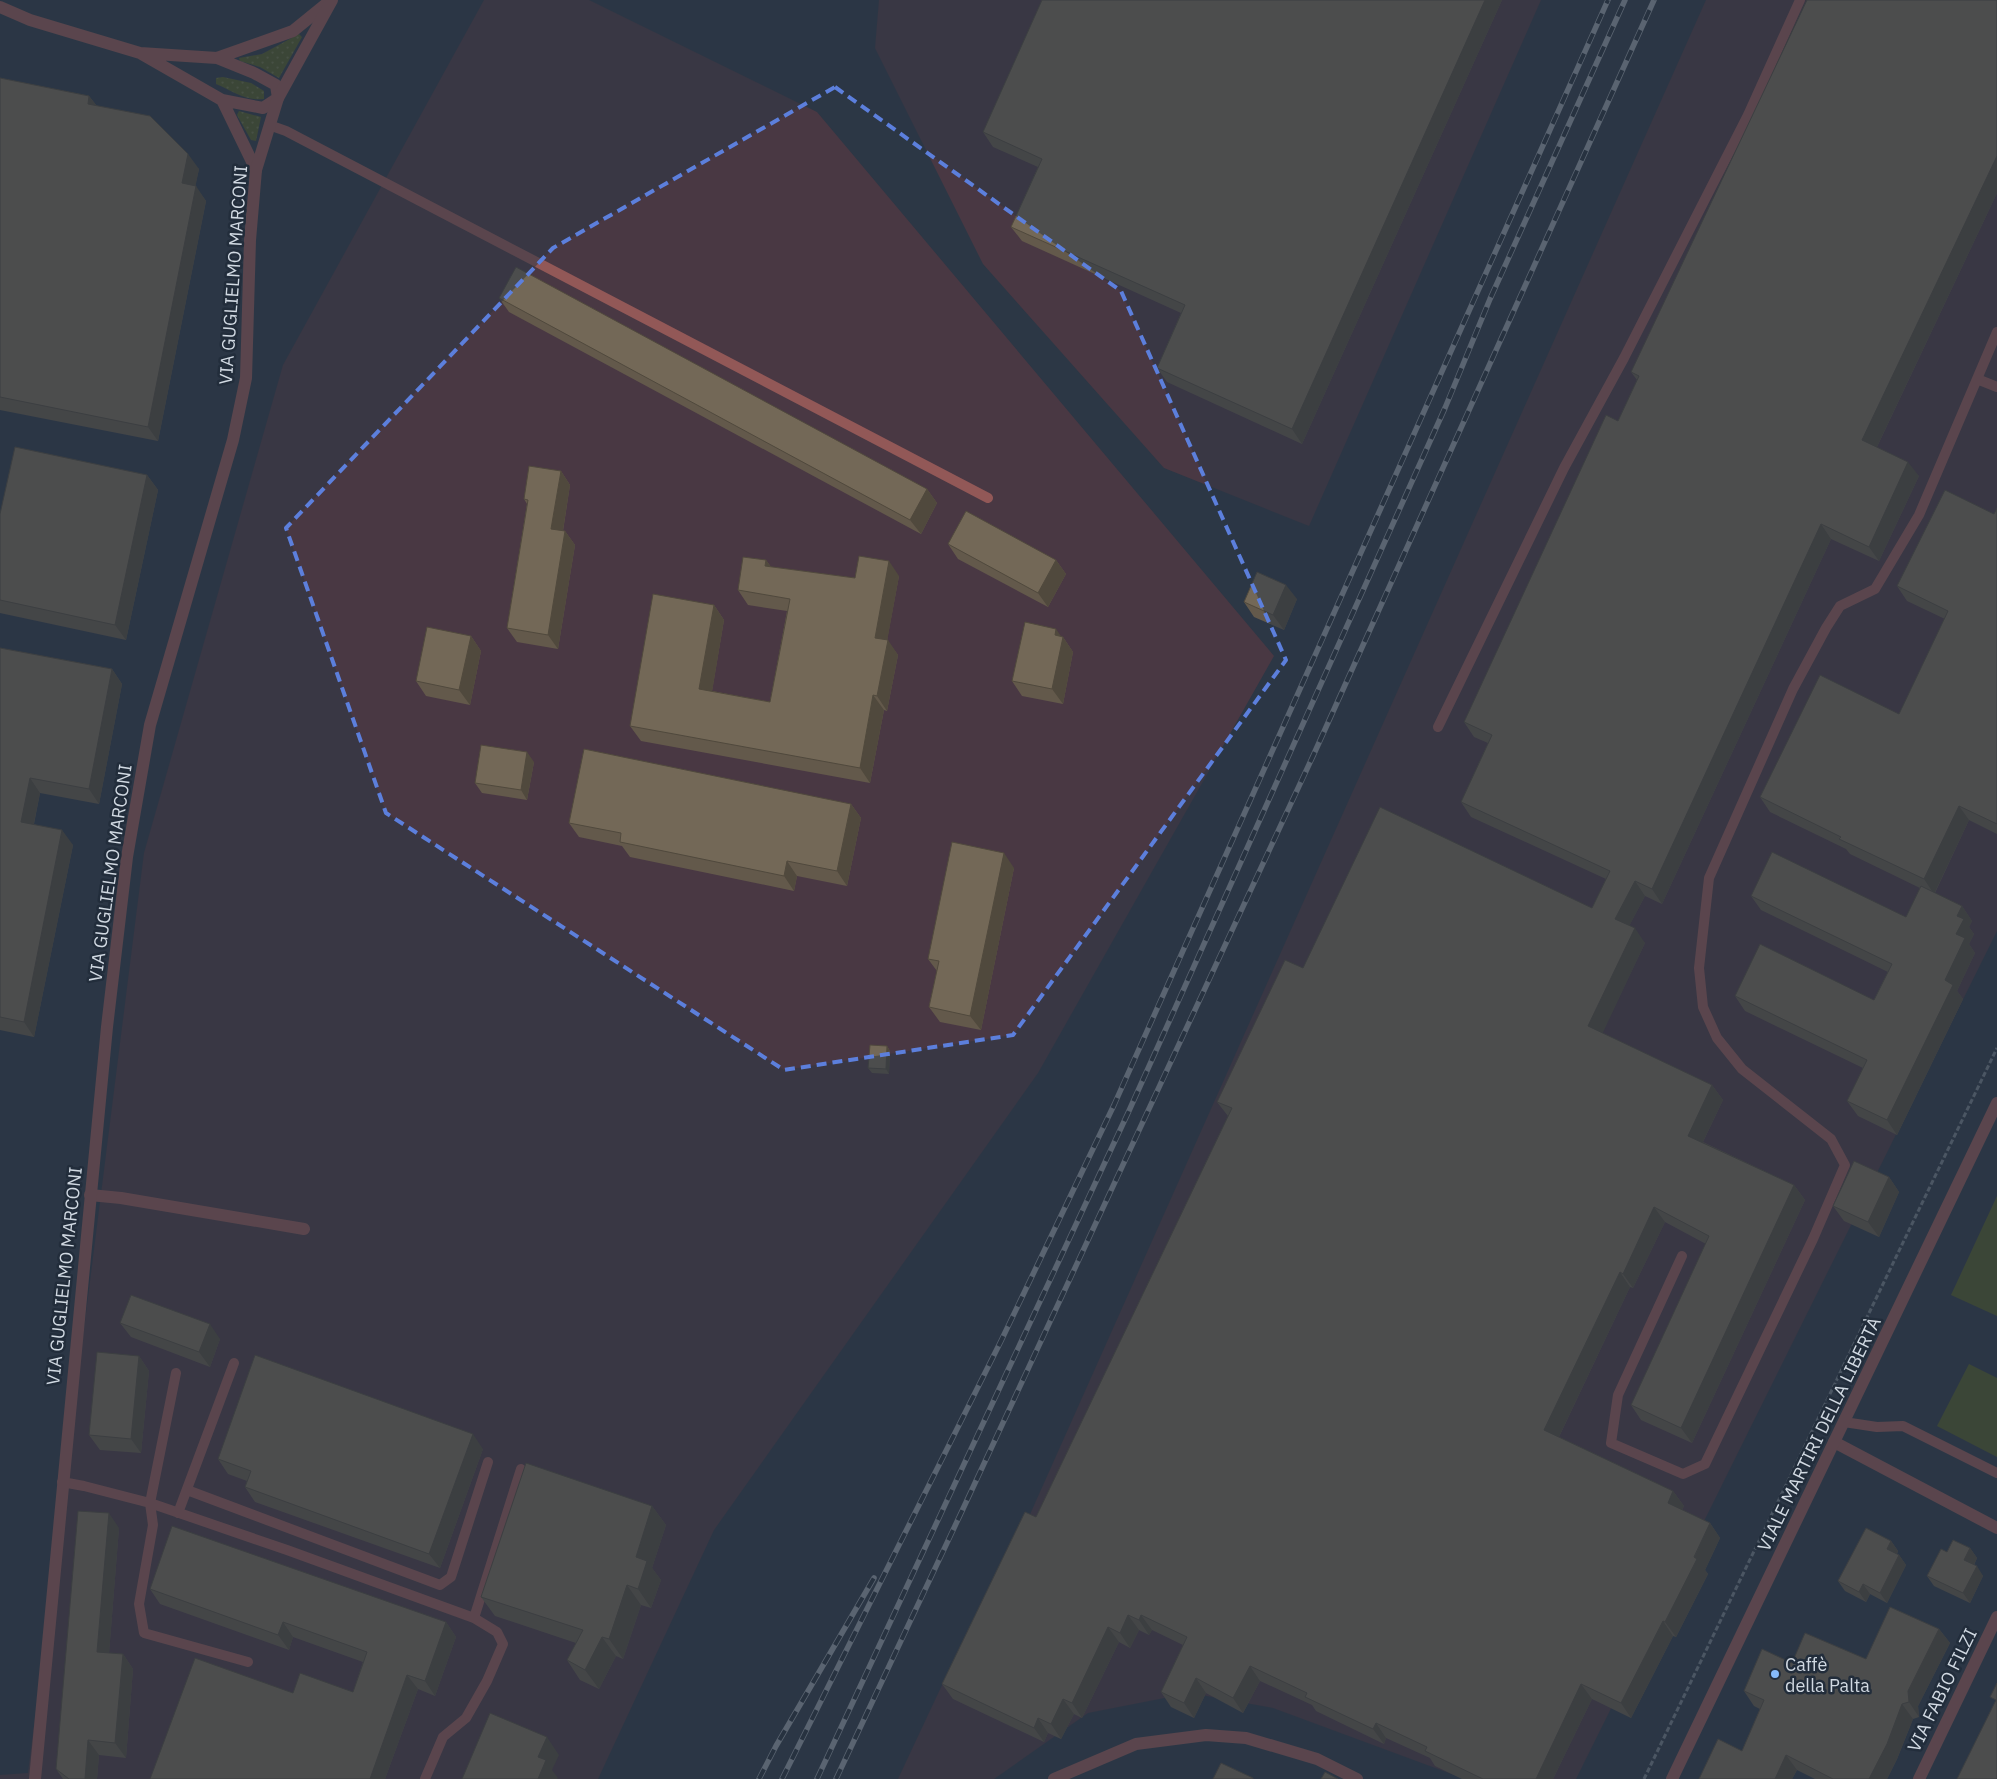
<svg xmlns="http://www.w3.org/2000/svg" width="1997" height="1779" font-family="'IBM Plex Sans',sans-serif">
	<defs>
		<pattern id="grass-dots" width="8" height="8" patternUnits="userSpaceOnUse" patternTransform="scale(1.25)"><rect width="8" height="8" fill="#4f5926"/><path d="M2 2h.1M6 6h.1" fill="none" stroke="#677045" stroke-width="1.8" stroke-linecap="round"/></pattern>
	</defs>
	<rect width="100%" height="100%" fill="#2c3745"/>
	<path fill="#493843" d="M 484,0 L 589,0 L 817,112 L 1274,656 L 1038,1073 L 714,1530 L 598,1779 L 0,1779 L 0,1775 L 28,1773 L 144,853 L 283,365 Z
		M 879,0 L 1541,0 L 1309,526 L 1164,468 L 983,264 L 875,48 Z
		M 1706,0 L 1997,0 L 1997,931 L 1576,1779 L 1465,1779 L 1273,1708 L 1190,1693 L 1088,1713 L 994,1779 L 898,1779 L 950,1668 L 1015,1548 Z"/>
	<path fill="url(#grass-dots)" d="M 299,34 L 302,37 L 279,78 L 260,67 L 240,61 L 239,58 L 262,54 Z
		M 223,77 L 251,83 L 264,91 L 264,99 C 245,101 233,91 216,84 L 216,78 Z
		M 239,111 L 261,117 L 256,141 L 251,140 L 237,115 Z"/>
	<path fill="#4f5926" d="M 1997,1196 L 1997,1316 L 1951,1295 Z
		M 1969,1364 L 1997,1378 L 1997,1457 L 1937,1426 Z"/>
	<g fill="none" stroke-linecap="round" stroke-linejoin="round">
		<path stroke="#727c88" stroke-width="3" stroke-dasharray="5 2.5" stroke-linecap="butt" d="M 1644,1779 L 1997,1048"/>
		<path stroke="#925857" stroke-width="10" d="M 269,125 L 286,131 L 988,498
			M 1977,379 L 1997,387
			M 1438,727 L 1564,468 L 1624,358 L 1748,115 L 1800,0
			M 1682,1256 L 1618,1395 L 1611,1443 L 1683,1474 L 1705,1464 L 1813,1239 L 1845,1165 L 1831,1139 L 1742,1069 L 1717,1038 L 1703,1007 L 1699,968 L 1709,878 L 1793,689 L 1826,628 L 1840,606 L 1875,589 L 1919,515 L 1997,332
			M 176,1373 L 150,1503 L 287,1550 L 474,1618 L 497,1632 L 503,1644 L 487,1681 L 466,1718 L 443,1737 L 425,1779
			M 1844,1422 L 1877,1427 L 1903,1426 L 1997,1473
			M 62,1482 L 84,1486 L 150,1503 L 153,1525 L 139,1604 L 144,1633 L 248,1662
			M 187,1490 L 440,1585 L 451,1577 L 488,1462
			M 178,1513 L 234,1363
			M 474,1618 L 521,1469"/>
		<path stroke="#925857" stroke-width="12" d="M 0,7 L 30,20 L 140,53 L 222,100 L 263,108 L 278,98 L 276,85 L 254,73 L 217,58 L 140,53
			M 217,58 L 293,31 L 331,0
			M 222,100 L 256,170
			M 90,1195 L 121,1198 L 304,1229
			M 1834,1442 L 1997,1528
			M 1919,1779 L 1997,1617"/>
		<path stroke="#925857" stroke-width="12" d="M 35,1779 L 107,1027 L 127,857 L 150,725 L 233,440 L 246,378 L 250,240 L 256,170 L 278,98 L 332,0
			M 1054,1779 L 1136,1744 L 1206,1735 L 1246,1738 L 1317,1759 L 1357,1779
			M 1672,1779 L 1997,1103"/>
		<g stroke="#929ba6" stroke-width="5.5">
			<path id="rail" d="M 759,1779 L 776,1746 L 874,1578
				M 782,1779 L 1001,1341 L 1114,1105 L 1608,0
				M 817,1779 L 1128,1113 L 1445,408 L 1490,299 L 1625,0
				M 836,1779 L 962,1511 L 1313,756 L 1654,0"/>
		</g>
		<use href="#rail" stroke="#222d3b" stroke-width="4" stroke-dasharray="11" stroke-linecap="butt"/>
	</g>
	<path fill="#63594b" d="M 1042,0 L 1502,0 L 1302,444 L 1167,382 L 1157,368 L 1181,313 L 1022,241 L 1011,227 L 1038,167 L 993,147 L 983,132 Z
		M 1997,0 L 1997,193 L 1877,447 L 1919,476 L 1879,561 L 1831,539 L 1662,904 L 1645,896 L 1629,926 L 1645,943 L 1602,1033 L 1712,1085 L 1723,1100 L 1703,1142 L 1794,1185 L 1805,1200 L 1692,1443 L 1641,1420 L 1631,1405 L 1706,1244 L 1665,1222 L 1633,1288 L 1630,1287 L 1559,1437 L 1673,1491 L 1684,1506 L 1682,1510 L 1710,1523 L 1720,1538 L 1705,1570 L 1708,1574 L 1676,1637 L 1673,1636 L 1631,1718 L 1592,1699 L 1553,1779 L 1462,1779 L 1435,1766 L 1430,1758 L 1386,1738 L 1384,1744 L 1316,1711 L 1312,1705 L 1260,1681 L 1243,1713 L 1206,1693 L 1194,1718 L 1171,1707 L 1161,1692 L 1183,1645 L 1152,1630 L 1149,1635 L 1139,1630 L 1130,1648 L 1119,1642 L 1082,1718 L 1074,1714 L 1061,1739 L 1048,1733 L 1044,1742 L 953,1699 L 942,1684 L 1036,1517 L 1228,1116 L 1217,1102 L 1303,968 L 1592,908 L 1606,879 L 1471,817 L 1461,802 L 1488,743 L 1474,737 L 1464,722 L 1618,421 L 1637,380 L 1631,372 Z
		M 0,78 L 89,96 L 96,105 L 199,169 L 195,186 L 206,201 L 158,441 L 0,410 Z
		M 499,298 L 927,489 L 937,503 L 921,534 L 509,312 Z
		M 561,471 L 570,485 L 563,531 L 565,531 L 575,545 L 558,649 L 517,642 L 507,628 L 527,504 L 524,499 Z
		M 147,475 L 158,490 L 126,640 L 0,613 L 0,514 Z
		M 1997,508 L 1997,834 L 1969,820 L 1935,893 L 1962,906 L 1972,921 L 1969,927 L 1974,934 L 1969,944 L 1975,953 L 1957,991 L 1963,999 L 1897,1135 L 1858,1116 L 1847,1101 L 1863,1068 L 1745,1011 L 1735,996 L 1874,1000 L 1888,972 L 1761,910 L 1751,896 L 1906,917 L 1920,888 L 1850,854 L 1846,849 L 1770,812 L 1760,797 L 1899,714 L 1945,619 L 1907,601 L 1897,586 L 1994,514 Z
		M 948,544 L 1056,560 L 1066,574 L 1048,607 L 958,559 Z
		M 766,560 L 771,567 L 855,578 L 899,576 L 887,640 L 898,655 L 887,711 L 884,710 L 870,783 L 641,741 L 630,726 L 714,605 L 724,620 L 712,691 L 770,702 L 787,611 L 748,605 L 738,590 Z
		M 1297,599 L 1284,630 L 1254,617 L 1244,602 Z
		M 471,636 L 481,651 L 470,705 L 426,696 L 416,681 Z
		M 1061,637 L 1063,637 L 1073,652 L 1063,704 L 1022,696 L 1012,681 Z
		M 0,648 L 112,669 L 122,684 L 99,804 L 40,793 L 34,824 L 73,845 L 34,1037 L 0,1030 Z
		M 534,762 L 527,800 L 482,793 L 475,783 Z
		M 851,804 L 861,818 L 847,886 L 797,876 L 794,891 L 630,857 L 622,846 L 579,837 L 569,823 Z
		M 1014,868 L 981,1030 L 940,1022 L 929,1007 L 937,971 L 928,959 Z
		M 887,1046 L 890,1051 L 889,1074 L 872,1073 L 868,1068 Z
		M 1889,1177 L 1899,1192 L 1879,1237 L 1844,1221 L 1833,1206 Z
		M 120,1323 L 220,1339 L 210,1367 L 131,1337 Z
		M 139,1356 L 149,1371 L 141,1453 L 100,1450 L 89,1435 Z
		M 483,1449 L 440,1568 L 255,1502 L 245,1487 L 247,1481 L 228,1474 L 218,1459 Z
		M 652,1506 L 666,1525 L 652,1568 L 661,1580 L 651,1608 L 641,1605 L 623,1659 L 616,1656 L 599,1689 L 580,1680 L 567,1660 L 576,1643 L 495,1616 L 481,1597 Z
		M 119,1528 L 109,1653 L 123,1654 L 133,1669 L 126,1758 L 99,1755 L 97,1779 L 63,1779 L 56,1769 Z
		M 1891,1541 L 1898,1551 L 1897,1554 L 1899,1555 L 1906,1565 L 1887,1603 L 1870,1594 L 1866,1602 L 1845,1591 L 1838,1581 Z
		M 1970,1548 L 1977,1558 L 1974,1565 L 1983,1576 L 1970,1603 L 1934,1586 L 1927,1576 L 1947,1552 Z
		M 150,1589 L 446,1622 L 456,1637 L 435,1696 L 418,1689 L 385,1779 L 150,1779 L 293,1693 L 353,1692 L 363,1662 L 293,1637 L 289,1650 L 160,1604 Z
		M 1939,1629 L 1950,1643 L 1918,1706 L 1919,1717 L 1913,1719 L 1897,1759 L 1887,1779 L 1815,1779 L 1797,1770 L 1792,1779 L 1699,1779 L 1742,1751 L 1760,1709 L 1754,1706 L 1744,1691 L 1792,1663 L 1866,1659 Z"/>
	<path fill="#50493d" d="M 1485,0 L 1502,0 L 1302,444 L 1292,429 Z
		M 89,96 L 100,110 L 88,104 Z
		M 188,154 L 199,169 L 193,198 L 182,183 Z
		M 1997,156 L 1997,193 L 1873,455 L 1862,440 Z
		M 196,186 L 206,201 L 158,441 L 148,427 Z
		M 1908,462 L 1919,476 L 1879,561 L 1869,547 Z
		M 561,471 L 570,485 L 561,543 L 551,529 Z
		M 147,475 L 158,490 L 126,640 L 115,625 Z
		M 927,489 L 937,503 L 921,534 L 910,520 Z
		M 1821,524 L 1831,539 L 1662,904 L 1652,889 Z
		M 565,531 L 575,545 L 558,649 L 548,635 Z
		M 766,560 L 777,575 L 765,566 Z
		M 1056,560 L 1066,574 L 1048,607 L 1038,593 Z
		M 889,561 L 899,576 L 885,653 L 875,638 Z
		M 1286,585 L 1297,599 L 1284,630 L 1273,615 Z
		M 714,605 L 724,620 L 710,704 L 699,689 Z
		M 1056,629 L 1063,639 L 1063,637 L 1073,652 L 1063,704 L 1052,689 L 1055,635 Z
		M 471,636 L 481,651 L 470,705 L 459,690 Z
		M 888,640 L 898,655 L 887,711 L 877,696 Z
		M 112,669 L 122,684 L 99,804 L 89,789 Z
		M 873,695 L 884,710 L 870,783 L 860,768 Z
		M 527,752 L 534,762 L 527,800 L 521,790 Z
		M 30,778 L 40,793 L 31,837 L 21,822 Z
		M 851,804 L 861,818 L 847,886 L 837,871 Z
		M 1959,806 L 1969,820 L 1934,894 L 1924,879 Z
		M 62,830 L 73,845 L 34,1037 L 24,1022 Z
		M 1004,853 L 1014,868 L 981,1030 L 970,1016 Z
		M 787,861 L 797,876 L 794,891 L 784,876 Z
		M 1635,881 L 1645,896 L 1625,934 L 1615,919 Z
		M 1962,906 L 1972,921 L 1969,927 L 1974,934 L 1969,944 L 1975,953 L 1957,991 L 1963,999 L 1897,1135 L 1887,1120 L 1945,980 L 1956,934 L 1957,916 Z
		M 1635,928 L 1645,943 L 1599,1041 L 1588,1026 Z
		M 887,1046 L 890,1051 L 889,1074 L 886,1069 Z
		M 1712,1085 L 1723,1100 L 1699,1150 L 1688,1136 Z
		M 1889,1177 L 1899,1192 L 1879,1237 L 1868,1222 Z
		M 1794,1185 L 1805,1200 L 1692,1443 L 1681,1428 Z
		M 1654,1207 L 1665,1222 L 1633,1288 L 1623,1274 Z
		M 1620,1272 L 1630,1287 L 1555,1445 L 1544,1430 Z
		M 210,1324 L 220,1339 L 210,1367 L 199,1352 Z
		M 139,1356 L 149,1371 L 141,1453 L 131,1439 Z
		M 473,1434 L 483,1449 L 440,1568 L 429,1554 Z
		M 1673,1491 L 1684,1506 L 1678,1518 L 1668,1503 Z
		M 652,1506 L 666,1525 L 652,1568 L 661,1580 L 651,1608 L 638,1589 L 636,1557 Z
		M 109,1513 L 119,1528 L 108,1667 L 97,1652 Z
		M 1710,1523 L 1720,1538 L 1705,1570 L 1708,1574 L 1676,1637 L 1665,1622 Z
		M 1891,1541 L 1898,1551 L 1894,1559 L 1887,1549 Z
		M 1970,1548 L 1977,1558 L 1971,1570 L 1964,1560 Z
		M 1899,1555 L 1906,1565 L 1887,1603 L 1880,1593 Z
		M 1977,1566 L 1983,1576 L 1970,1603 L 1963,1593 Z
		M 1863,1584 L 1870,1594 L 1866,1602 L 1859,1592 Z
		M 627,1585 L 641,1605 L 623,1659 L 609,1639 Z
		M 1128,1615 L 1139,1630 L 1130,1648 L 1120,1633 Z
		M 1141,1615 L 1152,1630 L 1149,1635 L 1139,1620 Z
		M 1663,1621 L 1673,1636 L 1631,1718 L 1621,1703 Z
		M 283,1622 L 293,1637 L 289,1650 L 278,1635 Z
		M 446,1622 L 456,1637 L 435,1696 L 425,1681 Z
		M 1108,1627 L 1119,1642 L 1082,1718 L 1072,1703 Z
		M 1939,1629 L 1950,1643 L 1918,1706 L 1919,1717 L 1909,1702 L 1908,1691 Z
		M 602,1637 L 616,1656 L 599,1689 L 585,1670 Z
		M 123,1654 L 133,1669 L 126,1758 L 115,1743 Z
		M 1250,1666 L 1260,1681 L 1243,1713 L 1233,1698 Z
		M 407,1675 L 418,1689 L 385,1779 L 370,1779 Z
		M 1196,1678 L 1206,1693 L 1194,1718 L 1184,1703 Z
		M 1581,1684 L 1592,1699 L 1553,1779 L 1536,1779 Z
		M 1063,1699 L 1074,1714 L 1061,1739 L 1051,1724 Z
		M 1902,1704 L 1913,1719 L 1897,1759 L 1887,1779 L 1869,1779 Z
		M 1038,1718 L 1048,1733 L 1044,1742 L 1034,1728 Z
		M 1376,1723 L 1386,1738 L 1384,1744 L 1373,1729 Z
		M 547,1737 L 559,1755 L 552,1770 L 558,1778 L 557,1779 L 538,1779 L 538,1757 Z
		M 88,1740 L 99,1755 L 97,1779 L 85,1779 Z
		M 1786,1755 L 1797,1770 L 1792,1779 L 1775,1779 Z"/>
	<path fill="#736857" stroke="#50493d" d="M 1042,0 L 1485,0 L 1292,429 L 1157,368 L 1185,305 L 1011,227 L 1042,159 L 983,132 Z
		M 1807,0 L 1997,0 L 1997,156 L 1862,440 L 1908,462 L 1869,547 L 1821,524 L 1652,889 L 1635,881 L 1615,919 L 1635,928 L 1588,1026 L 1712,1085 L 1688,1136 L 1794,1185 L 1681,1428 L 1631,1405 L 1709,1236 L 1654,1207 L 1623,1274 L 1620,1272 L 1544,1430 L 1673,1491 L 1668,1503 L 1710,1523 L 1694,1557 L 1697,1559 L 1665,1622 L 1663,1621 L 1621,1703 L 1581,1684 L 1536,1779 L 1483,1779 L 1425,1751 L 1427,1747 L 1376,1723 L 1373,1729 L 1305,1697 L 1307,1693 L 1250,1666 L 1233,1698 L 1196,1678 L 1184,1703 L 1161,1692 L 1187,1637 L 1141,1615 L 1139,1620 L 1128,1615 L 1120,1633 L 1108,1627 L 1072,1703 L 1063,1699 L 1051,1724 L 1038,1718 L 1034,1728 L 942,1684 L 1025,1512 L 1036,1517 L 1232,1108 L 1217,1102 L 1285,960 L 1303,968 L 1380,807 L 1592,908 L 1610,871 L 1461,802 L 1492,735 L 1464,722 L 1606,415 L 1618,421 L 1639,376 L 1631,372 Z
		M 0,78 L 89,96 L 88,104 L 150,116 L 188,154 L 182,183 L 196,186 L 148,427 L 0,397 Z
		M 516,267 L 927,489 L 910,520 L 499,298 Z
		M 15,447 L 147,475 L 115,625 L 0,600 L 0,514 Z
		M 529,466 L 561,471 L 551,529 L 565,531 L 548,635 L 507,628 L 528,500 L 524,499 Z
		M 1945,490 L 1994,514 L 1997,508 L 1997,824 L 1959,806 L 1924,879 L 1839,839 L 1841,837 L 1760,797 L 1820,675 L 1899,714 L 1948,611 L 1897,586 Z
		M 966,511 L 1056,560 L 1038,593 L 948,544 Z
		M 859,556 L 889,561 L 875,638 L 888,640 L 877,696 L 873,695 L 860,768 L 630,726 L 653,594 L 714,605 L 699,689 L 770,702 L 790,599 L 738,590 L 743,557 L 766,560 L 765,566 L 855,578 Z
		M 1257,572 L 1286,585 L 1273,615 L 1244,602 Z
		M 1025,622 L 1056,629 L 1055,635 L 1063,637 L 1052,689 L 1012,681 Z
		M 427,627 L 471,636 L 459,690 L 416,681 Z
		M 0,648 L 112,669 L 89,789 L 30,778 L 21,822 L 62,830 L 24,1022 L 0,1017 Z
		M 481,745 L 527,752 L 521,790 L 475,783 Z
		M 584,749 L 851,804 L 837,871 L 787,861 L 784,876 L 620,842 L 621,833 L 569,823 Z
		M 952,842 L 1004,853 L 970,1016 L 929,1007 L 939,961 L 928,959 Z
		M 1772,852 L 1906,917 L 1921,886 L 1962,906 L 1957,916 L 1964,919 L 1956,934 L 1965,938 L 1945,980 L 1953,985 L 1887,1120 L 1847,1101 L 1867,1060 L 1735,996 L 1760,944 L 1874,1000 L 1892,964 L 1751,896 Z
		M 870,1045 L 887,1046 L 886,1069 L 868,1068 Z
		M 1854,1161 L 1889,1177 L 1868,1222 L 1833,1206 Z
		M 131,1295 L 210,1324 L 199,1352 L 120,1323 Z
		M 97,1352 L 139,1356 L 131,1439 L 89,1435 Z
		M 255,1355 L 473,1434 L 429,1554 L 245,1487 L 251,1471 L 218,1459 Z
		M 526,1463 L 652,1506 L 636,1557 L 647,1561 L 638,1589 L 627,1585 L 609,1639 L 602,1637 L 585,1670 L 567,1660 L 583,1630 L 481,1597 Z
		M 78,1511 L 109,1513 L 97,1652 L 123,1654 L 115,1743 L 88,1740 L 85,1779 L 69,1779 L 56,1769 Z
		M 172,1526 L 446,1622 L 425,1681 L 407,1675 L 370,1779 L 150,1779 L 195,1658 L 293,1693 L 300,1673 L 353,1692 L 367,1652 L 283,1622 L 278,1635 L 150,1589 Z
		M 1866,1528 L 1891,1541 L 1887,1549 L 1899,1555 L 1880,1593 L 1863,1584 L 1859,1592 L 1838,1581 Z
		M 1953,1540 L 1970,1548 L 1964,1560 L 1977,1566 L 1963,1593 L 1927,1576 L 1941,1549 L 1947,1552 Z
		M 1890,1607 L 1939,1629 L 1908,1691 L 1909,1702 L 1902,1704 L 1887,1744 L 1869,1779 L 1833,1779 L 1786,1755 L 1775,1779 L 1699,1779 L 1718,1739 L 1742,1751 L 1764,1700 L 1744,1691 L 1762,1649 L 1792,1663 L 1805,1633 L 1866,1659 Z
		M 1997,1683 L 1997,1779 L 1957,1779 L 1996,1700 L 1990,1697 Z
		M 490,1713 L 547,1737 L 538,1757 L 546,1760 L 538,1779 L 462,1779 Z
		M 1221,1763 L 1253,1778 L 1253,1779 L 1213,1779 Z
		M 1325,1772 L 1338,1779 L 1321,1779 Z"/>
	<path d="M0 0H1997V1779H0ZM 835,87 L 1121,291 L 1286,660 L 1013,1035 L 784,1070 L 386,813 L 286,528 L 553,248 Z" fill="#2c3745" fill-opacity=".55" fill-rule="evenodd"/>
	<path fill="none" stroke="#5c7fdc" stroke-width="4" stroke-dasharray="10 6" stroke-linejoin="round" d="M 835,87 L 1121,291 L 1286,660 L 1013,1035 L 784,1070 L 386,813 L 286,528 L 553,248 Z"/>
	<circle fill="#86bbfb" stroke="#222d3b" stroke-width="2" cx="1775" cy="1674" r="5"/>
	<g text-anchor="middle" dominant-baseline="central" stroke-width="5" stroke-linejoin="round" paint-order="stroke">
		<g font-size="18" fill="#d1d9e2" stroke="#222d3b">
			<text transform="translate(233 275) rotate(-86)">VIA GUGLIELMO MARCONI</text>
			<text transform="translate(110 873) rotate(-82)">VIA GUGLIELMO MARCONI</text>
			<text transform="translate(64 1276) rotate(-84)">VIA GUGLIELMO MARCONI</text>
			<text transform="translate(1819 1434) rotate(-64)">VIALE MARTIRI DELLA LIBERTÀ</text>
			<text transform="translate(1942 1690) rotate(-64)">VIA FABIO FILZI</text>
		</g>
		<g font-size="18" fill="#d1d9e2" stroke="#222d3b" text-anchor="start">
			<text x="1785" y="1664">Caffè<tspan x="1785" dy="21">della Palta</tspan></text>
		</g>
	</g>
</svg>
